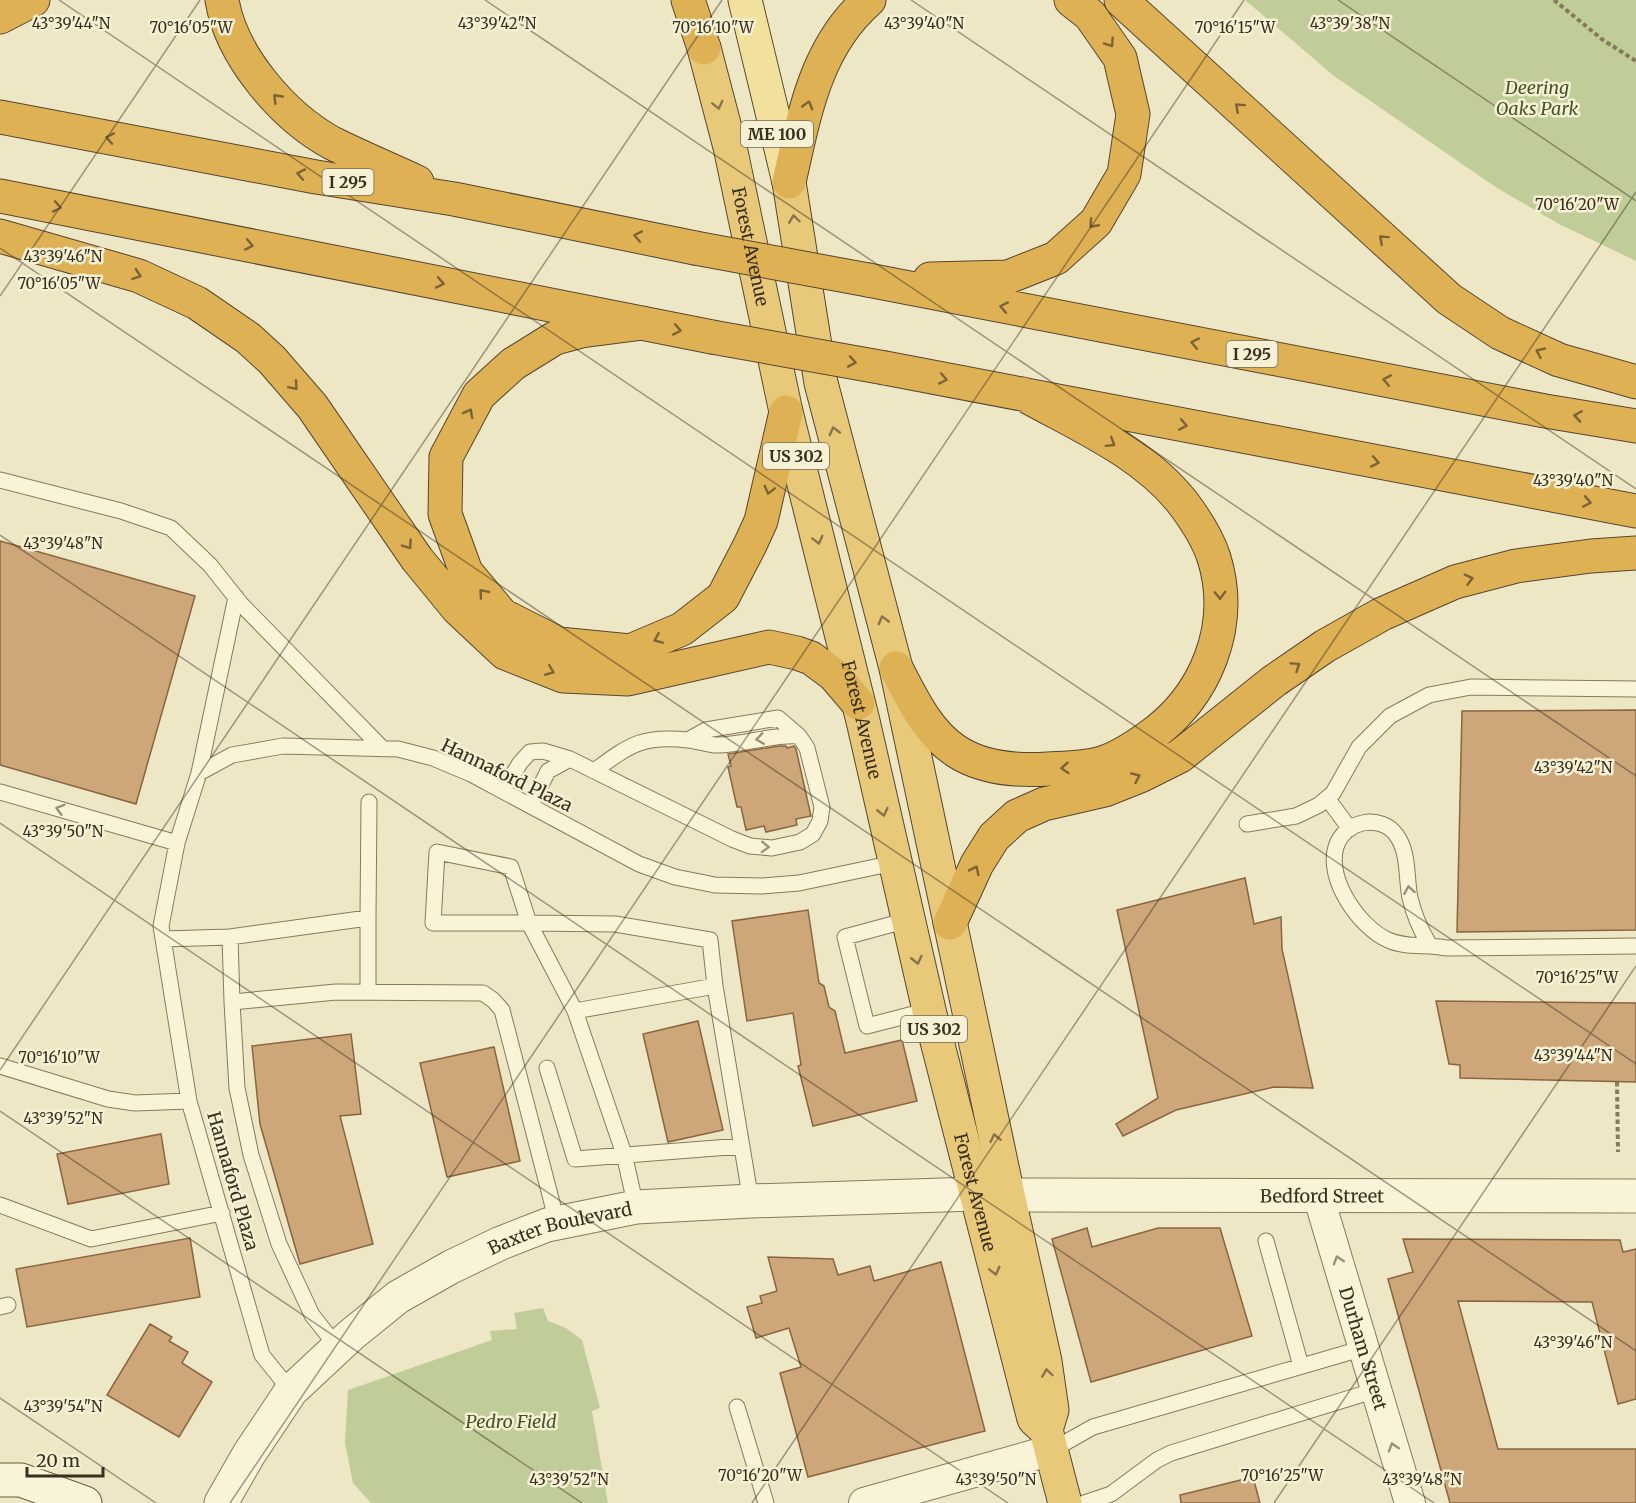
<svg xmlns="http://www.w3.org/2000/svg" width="1636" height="1503" font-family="Merriweather,serif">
	<rect width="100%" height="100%" fill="#eee7c5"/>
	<path fill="#c1cd98" d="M 1245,0 L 1636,0 L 1636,261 L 1559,224 L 1497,188 L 1334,76 Z
		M 543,1308 L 548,1321 L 566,1328 L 582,1340 L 600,1408 L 592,1411 L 608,1503 L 371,1503 L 353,1483 L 345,1443 L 348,1390 L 492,1340 L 490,1331 L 517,1329 L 514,1313 Z"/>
	<path fill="#cda67a" stroke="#896540" stroke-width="1.5" d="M 0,541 L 195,596 L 136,804 L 0,765 Z
		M 1636,710 L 1636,930 L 1457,932 L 1462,711 Z
		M 779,746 L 786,746 L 787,748 L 794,746 L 796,749 L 811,816 L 796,819 L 797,825 L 766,832 L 764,826 L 746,830 L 741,807 L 737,807 L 728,767 L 731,766 L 728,754 Z
		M 1245,878 L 1254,924 L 1281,917 L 1282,949 L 1313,1088 L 1274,1087 L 1176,1110 L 1123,1136 L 1116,1124 L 1158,1098 L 1117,910 Z
		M 808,910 L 819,983 L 824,986 L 829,1007 L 835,1011 L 845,1053 L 902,1040 L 917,1101 L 813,1126 L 798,1066 L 801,1065 L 793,1013 L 747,1021 L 732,921 Z
		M 1436,1001 L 1636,1003 L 1636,1082 L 1460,1078 L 1460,1065 L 1449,1064 Z
		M 698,1021 L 723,1130 L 668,1142 L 643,1034 Z
		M 351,1034 L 361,1114 L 340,1116 L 373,1244 L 300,1264 L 260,1124 L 252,1046 Z
		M 494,1047 L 520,1161 L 447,1177 L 420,1063 Z
		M 161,1134 L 169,1184 L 68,1204 L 57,1154 Z
		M 1087,1228 L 1092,1247 L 1158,1228 L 1220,1228 L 1252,1336 L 1091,1382 L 1052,1239 Z
		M 190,1238 L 200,1297 L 27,1327 L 16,1269 Z
		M 1403,1239 L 1620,1240 L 1623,1252 L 1636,1249 L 1636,1399 L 1618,1404 L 1592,1302 L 1458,1301 L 1498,1449 L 1636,1449 L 1636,1503 L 1450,1503 L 1388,1279 L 1413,1272 Z
		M 768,1257 L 833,1259 L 838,1275 L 870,1266 L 874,1281 L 941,1262 L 985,1431 L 808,1477 L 780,1373 L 801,1367 L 789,1328 L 756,1338 L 747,1307 L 762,1303 L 760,1296 L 777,1291 Z
		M 150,1324 L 172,1337 L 169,1341 L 188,1352 L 182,1363 L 212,1382 L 179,1437 L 107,1395 Z
		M 1253,1477 L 1260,1503 L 1181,1503 L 1180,1495 Z"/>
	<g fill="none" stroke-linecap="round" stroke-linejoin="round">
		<g stroke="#89795b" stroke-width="17">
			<path id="service" d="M 0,480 L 121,511 L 171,528 L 210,565 L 241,604 L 383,749
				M 688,740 L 706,730 L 778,718 L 799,736
				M 199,773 L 236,597
				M 503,791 L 520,763 L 530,752 L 543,751 L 570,759 L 732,839 L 750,846 L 772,848 L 800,842 L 813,834 L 820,821 L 822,807 L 807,748 L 799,736 C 771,734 742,746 715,745 C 706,744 697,741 688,740 C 641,735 630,745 594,771
				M 0,792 L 177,843
				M 1327,798 L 1350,829
				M 531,805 L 548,771 L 570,759
				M 1247,824 L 1296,816 L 1319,805 L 1333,793 L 1359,747 L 1390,716 L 1429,695 L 1471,687 L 1636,689
				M 437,852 L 511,867 L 529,923 L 433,923 Z
				M 368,918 L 369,802
				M 908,920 L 845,937 L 867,1026 L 929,1010
				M 230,937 L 368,918 L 368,992
				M 163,939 L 230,937 L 232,1002
				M 1429,944 C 1420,929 1414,915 1410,898 C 1406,878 1409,853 1397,836 C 1382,813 1344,820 1336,847 C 1326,879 1359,927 1388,940 C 1405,948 1427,944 1446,948 L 1636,946
				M 575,1011 L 529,923 L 615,924 L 710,940 L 715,986
				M 0,1066 L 108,1099 L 135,1103 L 189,1101
				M 547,1068 L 575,1159 L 742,1146
				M 0,1205 L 91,1239 L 222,1213
				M 636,1207 L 624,1154 L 575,1011 L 715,986 L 751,1201
				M 1266,1241 L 1301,1366
				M 0,1307 L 8,1305
				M 338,1348 L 312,1315 L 279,1244 L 251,1155 L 237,1088 L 232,1002 L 336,992 L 483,993 L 493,1000 L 502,1010 L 557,1222
				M 291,1391 L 262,1355 L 189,1101 L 161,926 L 177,843 L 199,773 L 232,755 L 283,746 L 398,749 L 433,758 L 471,774 L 639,864 L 675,877 L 715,885 L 761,886 L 799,883 L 894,863
				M 737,1407 L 766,1503
				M 1052,1450 L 1093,1427 L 1364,1348
				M 1084,1503 L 1111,1494 L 1157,1460 L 1171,1453 L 1376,1390"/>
		</g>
		<g stroke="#89795b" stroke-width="32">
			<g id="minor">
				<path id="s1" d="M 1318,1195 L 1410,1503"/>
				<path d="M 864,1503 L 1052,1450"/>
			</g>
		</g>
		<g stroke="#89795b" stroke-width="35">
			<g id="tertiary">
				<path id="s2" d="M 1008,1195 L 1636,1196"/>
				<path id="s3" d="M 221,1503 L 249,1454 L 291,1391 L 351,1335 L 398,1297 L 451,1267 L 501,1243 L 547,1225 L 636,1207 L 751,1201 L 975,1194"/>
			</g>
		</g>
		<g stroke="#6b5a3e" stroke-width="35">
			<path id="secondary" d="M 0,1480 L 21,1480 L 85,1503"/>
		</g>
		<g stroke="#57462f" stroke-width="35">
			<path id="primary" d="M 745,0 L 789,182"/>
		</g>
		<g stroke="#57462f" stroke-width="35">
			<g id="trunk">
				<path id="s4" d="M 704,48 L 730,147 L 786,412 L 863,721 L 929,1010 L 1034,1419 L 1046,1430"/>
				<path d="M 789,182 L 821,383 L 896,668 L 1008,1195 L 1045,1361 L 1052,1410 L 1046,1430 L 1065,1503"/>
			</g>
		</g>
		<g stroke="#57462f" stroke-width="35">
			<path id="motorway" d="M 222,0 C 231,56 283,116 332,143 C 360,157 389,169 417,182
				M 688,0 L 704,48
				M 1121,0 L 1449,299 L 1500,333 L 1559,360 L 1636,382
				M 0,17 L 33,0
				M 0,117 L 316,177 L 454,199 L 695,248
				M 789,182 C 804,116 815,47 869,0
				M 0,196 L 712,337
				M 0,236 L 139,276 L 197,303 L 248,338 L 272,360 L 312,406 L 417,559 L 458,609 L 505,653 L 563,676 L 628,679 L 769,647 L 797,653 L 811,658 L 834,675 L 858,703
				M 930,279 L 1008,277 L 1056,258 L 1096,222 L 1124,174 L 1133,114 L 1120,58 L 1090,15 L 1071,0
				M 868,280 L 1545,411 L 1636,426
				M 643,323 L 581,331 L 555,338 L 513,364 L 479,395 L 446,457 L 445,514 L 466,572 L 502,615 L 559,644 L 630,651 L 682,629 L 723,597 L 750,545 L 761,521 L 786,412
				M 885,368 L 1636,511
				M 896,668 C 912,698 927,732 956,751 C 983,769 1017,771 1048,769 C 1066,768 1085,768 1102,763 C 1119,758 1135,747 1149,737 C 1206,697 1235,626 1214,558 C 1208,539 1195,519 1183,503 C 1143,452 1078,425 1023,394
				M 950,923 L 977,864 L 994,837 L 1017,816 L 1044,804 L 1105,790 L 1140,776 L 1180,756 L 1274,681 L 1325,646 L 1382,614 L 1455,582 L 1516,566 L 1591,556 L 1636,553"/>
		</g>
		<path stroke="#89795b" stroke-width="4" stroke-dasharray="4.5 3" stroke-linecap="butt" d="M 1554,0 L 1603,40 L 1636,61
			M 1617,1082 L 1618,1152"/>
		<use href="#service" stroke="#f9f3d8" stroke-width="15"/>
		<use href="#minor" stroke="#f9f3d8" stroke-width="30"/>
		<use href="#tertiary" stroke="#f9f3d8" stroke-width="33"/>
		<use href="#secondary" stroke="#f9f3d8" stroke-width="33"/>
		<use href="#primary" stroke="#f1e19d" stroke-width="33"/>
		<use href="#trunk" stroke="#e8c979" stroke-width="33"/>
		<use href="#motorway" stroke="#deb155" stroke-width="33"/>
		<g stroke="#57462f" stroke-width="35" stroke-linecap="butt">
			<path id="motorway-bridge" d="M 695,248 L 868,280
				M 712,337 L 885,368"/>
		</g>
		<use href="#motorway-bridge" stroke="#deb155" stroke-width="33"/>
	</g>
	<defs><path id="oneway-chevron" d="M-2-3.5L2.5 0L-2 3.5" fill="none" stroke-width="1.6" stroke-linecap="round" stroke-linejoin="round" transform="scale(1.5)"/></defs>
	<g stroke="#7b6335">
		<use href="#oneway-chevron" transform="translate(1110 43) rotate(56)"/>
		<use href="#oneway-chevron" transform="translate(277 98) rotate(-134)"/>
		<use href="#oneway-chevron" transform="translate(808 105) rotate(-74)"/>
		<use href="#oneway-chevron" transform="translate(1239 107) rotate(-138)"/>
		<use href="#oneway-chevron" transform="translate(110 138) rotate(-169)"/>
		<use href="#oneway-chevron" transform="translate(301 174) rotate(-169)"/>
		<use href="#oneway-chevron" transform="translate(57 207) rotate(11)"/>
		<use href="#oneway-chevron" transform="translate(1093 224) rotate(132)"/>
		<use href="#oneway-chevron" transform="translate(638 236) rotate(-169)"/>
		<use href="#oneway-chevron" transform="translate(1383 239) rotate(-138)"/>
		<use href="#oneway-chevron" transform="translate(249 245) rotate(11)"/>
		<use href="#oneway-chevron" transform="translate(137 275) rotate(19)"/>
		<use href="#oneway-chevron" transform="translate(440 283) rotate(11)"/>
		<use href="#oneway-chevron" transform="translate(1004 307) rotate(-169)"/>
		<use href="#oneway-chevron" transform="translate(677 330) rotate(11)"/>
		<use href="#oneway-chevron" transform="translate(1195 343) rotate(-169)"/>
		<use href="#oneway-chevron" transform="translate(1540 352) rotate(-155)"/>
		<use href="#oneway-chevron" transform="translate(852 362) rotate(10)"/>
		<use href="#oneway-chevron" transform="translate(943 379) rotate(11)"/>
		<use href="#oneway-chevron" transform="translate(1387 380) rotate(-169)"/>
		<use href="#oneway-chevron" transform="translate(294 386) rotate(49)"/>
		<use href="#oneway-chevron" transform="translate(469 413) rotate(-62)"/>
		<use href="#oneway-chevron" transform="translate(1578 416) rotate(-171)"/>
		<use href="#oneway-chevron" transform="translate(1183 425) rotate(11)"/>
		<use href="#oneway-chevron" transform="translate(1111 443) rotate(32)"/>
		<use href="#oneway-chevron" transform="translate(1375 462) rotate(11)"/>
		<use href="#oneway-chevron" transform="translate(769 490) rotate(104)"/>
		<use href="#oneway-chevron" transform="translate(1587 502) rotate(11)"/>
		<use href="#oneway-chevron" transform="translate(408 545) rotate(55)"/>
		<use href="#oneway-chevron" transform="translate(1469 579) rotate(-15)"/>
		<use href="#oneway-chevron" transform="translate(483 593) rotate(-130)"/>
		<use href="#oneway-chevron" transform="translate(1220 595) rotate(88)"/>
		<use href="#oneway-chevron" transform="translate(658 639) rotate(157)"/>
		<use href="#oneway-chevron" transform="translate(1296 666) rotate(-34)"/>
		<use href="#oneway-chevron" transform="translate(550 671) rotate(22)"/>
		<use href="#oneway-chevron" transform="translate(1065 768) rotate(176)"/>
		<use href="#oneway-chevron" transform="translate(1136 777) rotate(-24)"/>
		<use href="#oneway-chevron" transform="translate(975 870) rotate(-64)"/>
	</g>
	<g stroke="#887448">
		<use href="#oneway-chevron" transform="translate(718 105) rotate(76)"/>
		<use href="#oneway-chevron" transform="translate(794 219) rotate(-98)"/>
		<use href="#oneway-chevron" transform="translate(834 431) rotate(-105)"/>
		<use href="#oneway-chevron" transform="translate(818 540) rotate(76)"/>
		<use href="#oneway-chevron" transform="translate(883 620) rotate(-105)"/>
		<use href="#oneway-chevron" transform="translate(883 812) rotate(77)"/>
		<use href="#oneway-chevron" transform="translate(917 960) rotate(77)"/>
		<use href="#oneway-chevron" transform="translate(995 1138) rotate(-102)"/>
		<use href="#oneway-chevron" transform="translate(995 1271) rotate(76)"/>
		<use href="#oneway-chevron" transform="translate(1047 1373) rotate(-98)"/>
	</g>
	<g stroke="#99917c">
		<use href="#oneway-chevron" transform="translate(760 739) rotate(172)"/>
		<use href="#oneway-chevron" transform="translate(60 809) rotate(-164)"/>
		<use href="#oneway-chevron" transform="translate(765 847) rotate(2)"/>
		<use href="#oneway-chevron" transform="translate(1409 890) rotate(-100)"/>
		<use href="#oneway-chevron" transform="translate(1338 1260) rotate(-107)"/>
		<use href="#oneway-chevron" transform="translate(1393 1447) rotate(-107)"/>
	</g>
	<path fill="none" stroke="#392f1f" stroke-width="1.5" stroke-opacity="0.45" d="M 59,0 L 1636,1064M 485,0 L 1636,776M 911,0 L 1636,489M 1338,0 L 1636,201M 0,248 L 1636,1351M 0,296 L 200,0M 0,535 L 1434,1503M 0,823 L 1008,1503M 0,1070 L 722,0M 0,1111 L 582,1503M 0,1398 L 156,1503M 230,1503 L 1244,0M 752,1503 L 1636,192M 1274,1503 L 1636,966"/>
	<g text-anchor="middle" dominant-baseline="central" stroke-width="5" stroke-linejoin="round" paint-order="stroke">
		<g fill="#f6f0d4" stroke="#726955" stroke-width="1.5">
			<rect x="741" y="121" width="72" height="26" rx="4.5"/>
			<rect x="322.5" y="169" width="51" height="26" rx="4.5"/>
			<rect x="1226.5" y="341" width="51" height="26" rx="4.5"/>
			<rect x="763" y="443" width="66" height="26" rx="4.5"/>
			<rect x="901" y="1016" width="66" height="26" rx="4.5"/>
		</g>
		<g font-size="16" font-weight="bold" fill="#392f1f">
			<text x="777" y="134">ME 100</text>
			<text x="348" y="182">I 295</text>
			<text x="1252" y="354">I 295</text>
			<text x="796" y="456">US 302</text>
			<text x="934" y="1029">US 302</text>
		</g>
		<g font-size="18" font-style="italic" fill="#445625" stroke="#f6f0d4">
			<text x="1537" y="87">Deering<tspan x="1537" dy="21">Oaks Park</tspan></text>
			<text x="511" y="1421">Pedro Field</text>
		</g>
		<g font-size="18" fill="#392f1f" stroke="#f6f0d4">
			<text stroke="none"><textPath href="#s4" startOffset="204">Forest Avenue</textPath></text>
			<text stroke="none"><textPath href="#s4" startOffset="690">Forest Avenue</textPath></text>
			<text transform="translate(507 775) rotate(26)">Hannaford Plaza</text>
			<text transform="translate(233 1181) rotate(74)">Hannaford Plaza</text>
			<text stroke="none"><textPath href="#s4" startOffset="1176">Forest Avenue</textPath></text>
			<text stroke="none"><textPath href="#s2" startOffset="314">Bedford Street</textPath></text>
			<text stroke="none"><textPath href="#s3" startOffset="452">Baxter Boulevard</textPath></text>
			<text stroke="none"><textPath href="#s1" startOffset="160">Durham Street</textPath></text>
		</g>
	</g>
	<g font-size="15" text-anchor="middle" fill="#392f1f" stroke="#f6f0d4" stroke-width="5" stroke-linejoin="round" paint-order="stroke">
		<text x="71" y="29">43°39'44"N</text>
		<text x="497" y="29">43°39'42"N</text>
		<text x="924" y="29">43°39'40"N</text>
		<text x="1350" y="29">43°39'38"N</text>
		<text x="191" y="33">70°16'05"W</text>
		<text x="713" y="33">70°16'10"W</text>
		<text x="1235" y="33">70°16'15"W</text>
		<text x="1577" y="210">70°16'20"W</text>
		<text x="63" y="262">43°39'46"N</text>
		<text x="59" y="289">70°16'05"W</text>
		<text x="1573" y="486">43°39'40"N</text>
		<text x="63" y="549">43°39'48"N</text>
		<text x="1573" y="773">43°39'42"N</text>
		<text x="63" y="837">43°39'50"N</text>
		<text x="1577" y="983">70°16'25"W</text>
		<text x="1573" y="1061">43°39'44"N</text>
		<text x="59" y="1063">70°16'10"W</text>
		<text x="63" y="1124">43°39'52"N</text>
		<text x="1573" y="1348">43°39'46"N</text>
		<text x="63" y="1412">43°39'54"N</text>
		<text x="760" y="1481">70°16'20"W</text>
		<text x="1282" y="1481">70°16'25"W</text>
		<text x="569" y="1485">43°39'52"N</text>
		<text x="996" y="1485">43°39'50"N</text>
		<text x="1422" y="1485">43°39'48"N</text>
	</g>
	<path d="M27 1467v9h76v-9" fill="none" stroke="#392f1f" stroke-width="3"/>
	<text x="36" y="1467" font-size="18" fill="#392f1f" stroke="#f6f0d4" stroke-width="4.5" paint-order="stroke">20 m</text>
</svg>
